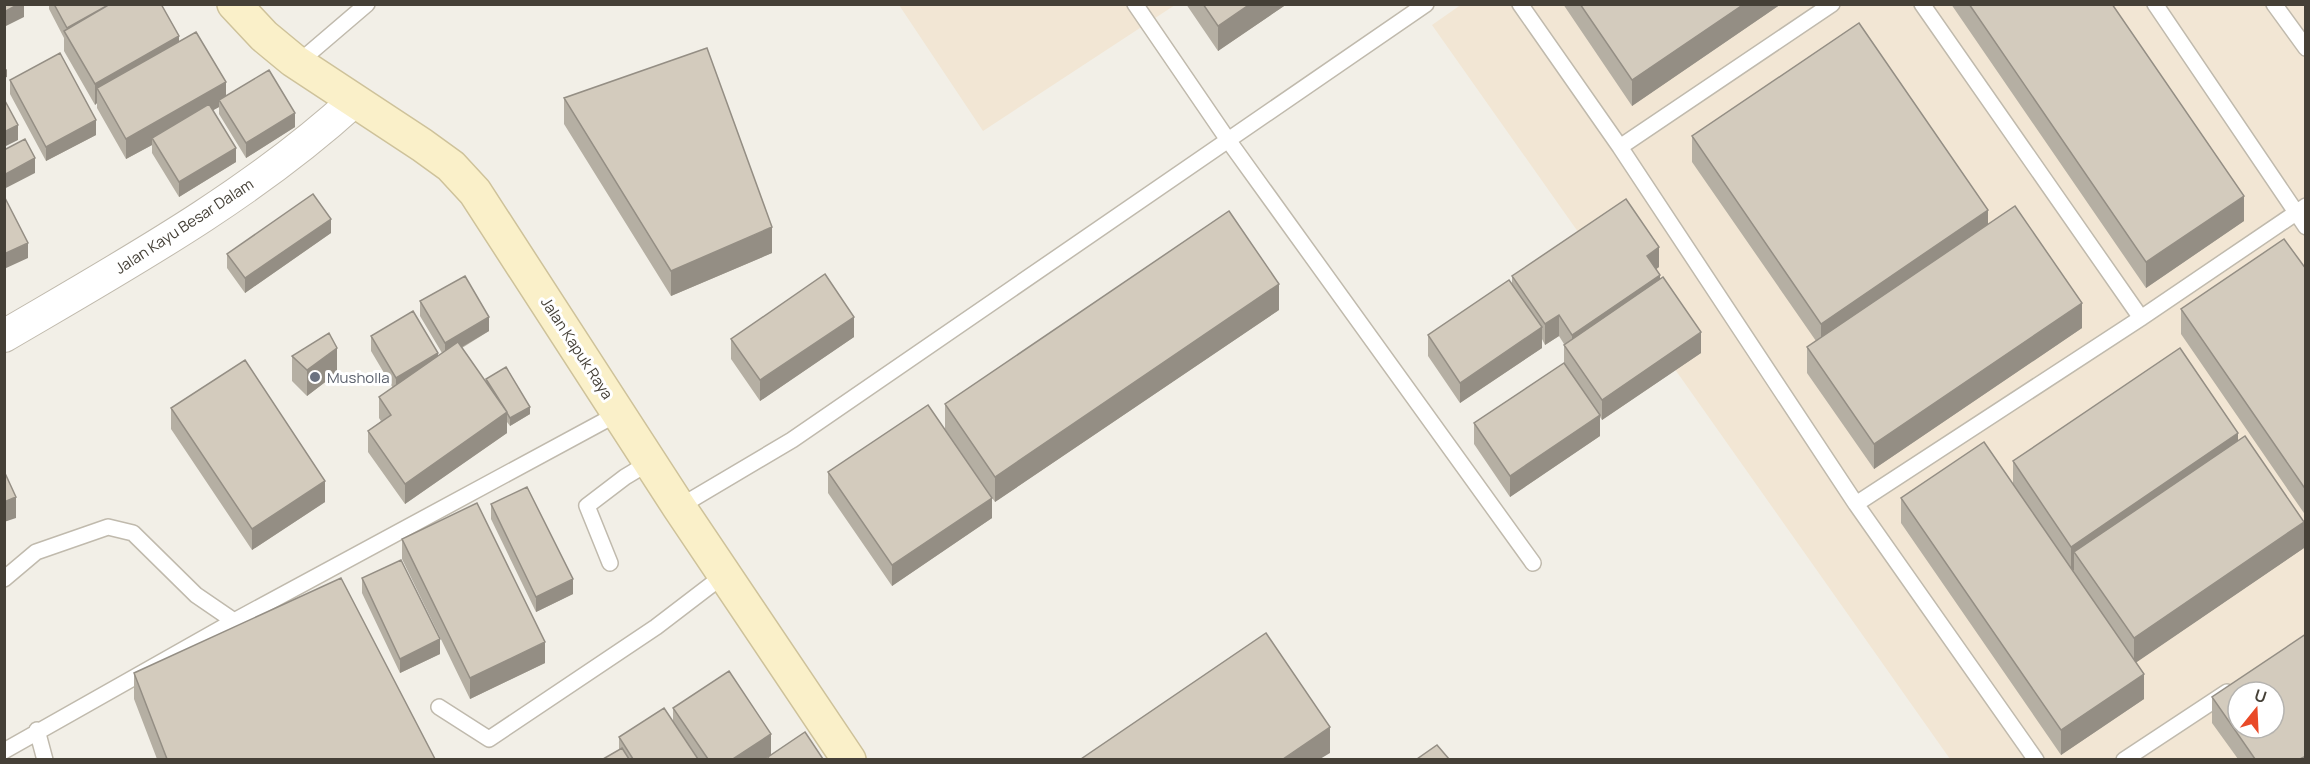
<svg xmlns="http://www.w3.org/2000/svg" width="2310" height="764" font-family="Manrope,sans-serif">
	<rect width="100%" height="100%" fill="#f2efe7"/>
	<path fill="#f2e6d4" fill-rule="evenodd" d="M 1462,4 L 2305,5 L 2305,759 L 1950,759 L 1432,25 ZM 2238,692 L 2274,692 L 2274,728 L 2238,728 Z
		M 899,5 L 1175,5 L 983,131 Z"/>
	<g fill="none" stroke-linecap="round" stroke-linejoin="round">
		<g stroke="#c0baad" stroke-width="18">
			<path id="lane" d="M 1135,4 L 1228,140 L 1533,563
				M 1520,4 L 1620,147 L 1856,504 L 2036,760
				M 1922,4 L 2141,318
				M 2155,4 L 2306,227
				M 2274,4 L 2306,48
				M 298,63 L 367,4
				M 1620,147 L 1832,4
				M 1856,504 L 2141,318 L 2306,206
				M 679,507 L 792,440 L 1426,4
				M 610,563 L 587,506 L 625,477 L 650,462
				M 4,579 L 36,552 L 108,527 L 133,533 L 196,595 L 234,621
				M 439,707 L 489,739 L 656,627 L 724,575
				M 37,730 L 45,760
				M 4,751 L 234,621 L 619,413
				M 2124,760 L 2227,692"/>
		</g>
		<g stroke="#c0baad" stroke-width="34">
			<path id="street" d="M 4,336 C 125,265 250,196 354,101"/>
		</g>
		<g stroke="#cec29a" stroke-width="36">
			<path id="secondary" d="M 234,4 L 264,36 L 293,60 L 422,145 L 451,166 L 475,192 L 679,507 L 849,760"/>
		</g>
		<use href="#lane" stroke="#fff" stroke-width="15"/>
		<use href="#street" stroke="#fff" stroke-width="32"/>
		<use href="#secondary" stroke="#faf0c9" stroke-width="33"/>
	</g>
	<path fill="#b5afa3" d="M 49,4 L 161,4 L 179,42 L 226,96 L 295,127 L 246,158 L 219,114 L 219,107 L 213,110 L 236,162 L 179,197 L 152,153 L 152,145 L 126,159 L 97,108 L 97,103 L 95,105 L 64,51 L 64,38 L 49,9 Z
		M 1186,4 L 1287,4 L 1218,51 Z
		M 1563,4 L 1781,4 L 1632,106 Z
		M 1951,4 L 2112,4 L 2244,221 L 2146,288 Z
		M 10,80 L 96,135 L 46,161 L 10,94 Z
		M 564,98 L 772,253 L 671,296 L 564,124 Z
		M 1692,136 L 1988,224 L 2082,328 L 1874,469 L 1807,373 L 1807,347 L 1816,341 L 1692,162 Z
		M 331,233 L 245,293 L 227,268 L 227,254 Z
		M 1659,267 L 1656,269 L 1660,279 L 1701,353 L 1602,420 L 1600,417 L 1600,436 L 1510,497 L 1474,444 L 1474,423 L 1564,363 L 1564,344 L 1559,336 L 1545,345 L 1542,339 L 1542,348 L 1460,403 L 1428,356 L 1428,335 L 1512,285 L 1512,276 Z
		M 2306,269 L 2306,516 L 2181,334 L 2181,309 Z
		M 420,301 L 489,331 L 462,348 L 486,382 L 486,379 L 530,414 L 510,426 L 507,422 L 507,433 L 405,504 L 368,452 L 368,431 L 381,421 L 379,418 L 379,397 L 393,388 L 371,351 L 371,336 L 438,356 L 442,353 L 420,316 Z
		M 1279,310 L 995,502 L 945,429 L 945,404 Z
		M 854,337 L 760,401 L 731,359 L 731,339 Z
		M 292,356 L 337,373 L 307,396 L 292,381 Z
		M 171,408 L 325,502 L 252,550 L 171,429 Z
		M 2238,440 L 2304,548 L 2136,662 L 2144,699 L 2061,755 L 1901,523 L 1901,498 L 2013,483 L 2013,461 Z
		M 828,472 L 992,518 L 892,586 L 828,493 Z
		M 491,504 L 573,594 L 536,612 L 491,519 Z
		M 402,539 L 545,663 L 470,699 L 402,559 Z
		M 362,578 L 440,654 L 400,673 L 362,593 Z
		M 134,673 L 435,759 L 157,759 L 134,699 Z
		M 2212,697 L 2306,759 L 2238,759 L 2212,723 Z
		M 673,708 L 771,755 L 823,759 L 768,759 L 768,758 L 765,759 L 603,759 L 619,750 L 619,737 L 673,722 Z"/>
	<path fill="#948e84" d="M 19,4 L 24,4 L 24,17 L 4,27 L 4,12 Z
		M 1250,4 L 1287,4 L 1218,51 L 1218,26 Z
		M 1744,4 L 1781,4 L 1632,106 L 1632,80 Z
		M 179,36 L 179,57 L 97,88 L 97,103 L 95,105 L 95,84 Z
		M 7,69 L 7,77 L 4,78 L 4,71 Z
		M 226,82 L 226,103 L 219,100 L 219,107 L 155,143 L 152,138 L 152,145 L 126,159 L 126,139 Z
		M 295,113 L 295,127 L 246,158 L 246,143 Z
		M 96,120 L 96,135 L 46,161 L 46,147 Z
		M 18,125 L 18,140 L 4,147 L 4,132 Z
		M 236,148 L 236,162 L 179,197 L 179,182 Z
		M 35,158 L 35,173 L 4,189 L 4,175 Z
		M 2244,196 L 2244,221 L 2146,288 L 2146,262 Z
		M 1988,210 L 1988,236 L 1821,349 L 1821,324 Z
		M 331,219 L 331,233 L 245,293 L 245,278 Z
		M 772,227 L 772,253 L 671,296 L 671,271 Z
		M 28,243 L 28,258 L 4,269 L 4,254 Z
		M 1659,247 L 1659,267 L 1647,276 L 1647,256 Z
		M 1660,275 L 1660,296 L 1572,355 L 1572,335 Z
		M 1279,284 L 1279,310 L 995,502 L 995,477 Z
		M 2082,303 L 2082,328 L 1874,469 L 1874,444 Z
		M 1559,315 L 1559,336 L 1545,345 L 1545,324 Z
		M 489,317 L 489,331 L 445,357 L 445,343 Z
		M 854,317 L 854,337 L 760,401 L 760,380 Z
		M 1542,327 L 1542,348 L 1460,403 L 1460,383 Z
		M 1701,332 L 1701,353 L 1602,420 L 1602,400 Z
		M 337,348 L 337,373 L 307,396 L 307,370 Z
		M 438,353 L 438,368 L 396,393 L 396,378 Z
		M 530,407 L 530,414 L 510,426 L 510,418 Z
		M 507,412 L 507,433 L 405,504 L 405,484 Z
		M 1600,415 L 1600,436 L 1510,497 L 1510,476 Z
		M 2238,433 L 2238,459 L 2074,552 L 2074,570 L 2071,572 L 2071,547 Z
		M 325,481 L 325,502 L 252,550 L 252,529 Z
		M 16,497 L 16,518 L 4,522 L 4,502 Z
		M 992,498 L 992,518 L 892,586 L 892,565 Z
		M 2304,522 L 2304,548 L 2134,664 L 2134,638 Z
		M 573,579 L 573,594 L 536,612 L 536,597 Z
		M 440,639 L 440,654 L 400,673 L 400,659 Z
		M 545,642 L 545,663 L 470,699 L 470,678 Z
		M 2144,674 L 2144,699 L 2061,755 L 2061,730 Z
		M 1330,727 L 1330,753 L 1320,759 L 1283,759 Z
		M 771,734 L 771,755 L 765,759 L 733,759 Z"/>
	<path fill="#d3cbbd" stroke="#948e84" stroke-width="1.5" fill-rule="evenodd" d="M 4,4 L 19,4 L 4,12 Z
		M 54,4 L 110,4 L 67,28 Z
		M 110,4 L 161,4 L 179,36 L 95,84 L 64,31 Z
		M 1203,4 L 1250,4 L 1218,26 Z
		M 1580,4 L 1744,4 L 1632,80 Z
		M 1969,4 L 2112,4 L 2244,196 L 2146,262 Z
		M 1859,23 L 1988,210 L 1821,324 L 1692,136 Z
		M 196,32 L 226,82 L 126,139 L 97,88 Z
		M 707,48 L 772,227 L 671,271 L 564,98 Z
		M 60,53 L 96,120 L 46,147 L 10,80 Z
		M 269,70 L 295,113 L 246,143 L 219,100 Z
		M 4,99 L 18,125 L 4,132 Z
		M 209,104 L 236,148 L 179,182 L 152,138 Z
		M 25,139 L 35,158 L 4,175 L 4,150 Z
		M 313,194 L 331,219 L 245,278 L 227,254 Z
		M 4,196 L 28,243 L 4,254 Z
		M 1626,199 L 1659,247 L 1647,256 L 1660,275 L 1572,335 L 1559,315 L 1545,324 L 1512,276 Z
		M 2015,206 L 2082,303 L 1874,444 L 1807,347 Z
		M 1229,211 L 1279,284 L 995,477 L 945,404 Z
		M 2284,239 L 2306,269 L 2306,490 L 2181,309 Z
		M 825,274 L 854,317 L 760,380 L 731,339 Z
		M 465,276 L 489,317 L 445,343 L 420,301 Z
		M 1663,277 L 1701,332 L 1602,400 L 1564,345 Z
		M 1509,280 L 1542,327 L 1460,383 L 1428,335 Z
		M 413,311 L 438,353 L 396,378 L 371,336 Z
		M 329,333 L 337,348 L 307,370 L 292,356 Z
		M 458,342 L 507,412 L 405,484 L 368,431 L 391,415 L 379,397 Z
		M 2180,348 L 2238,433 L 2071,547 L 2013,461 Z
		M 245,360 L 325,481 L 252,529 L 171,408 Z
		M 1564,363 L 1600,415 L 1510,476 L 1474,423 Z
		M 506,367 L 530,407 L 510,418 L 507,413 L 507,412 L 486,379 Z
		M 928,405 L 992,498 L 892,565 L 828,472 Z
		M 2245,436 L 2304,522 L 2134,638 L 2074,552 Z
		M 1984,442 L 2144,674 L 2061,730 L 1901,498 Z
		M 4,471 L 16,497 L 4,502 Z
		M 527,487 L 573,579 L 536,597 L 491,504 Z
		M 477,503 L 545,642 L 470,678 L 402,539 Z
		M 401,560 L 440,639 L 400,659 L 362,578 Z
		M 341,578 L 435,759 L 167,759 L 134,673 Z
		M 1266,633 L 1330,727 L 1283,759 L 1081,759 Z
		M 2306,634 L 2306,756 L 2300,759 L 2255,759 L 2212,697 ZM 2238,692 L 2274,692 L 2274,728 L 2238,728 Z
		M 729,671 L 771,734 L 733,759 L 708,759 L 673,708 Z
		M 664,708 L 698,759 L 633,759 L 619,737 Z
		M 805,732 L 823,759 L 769,759 L 768,757 Z
		M 1437,745 L 1449,759 L 1417,759 Z
		M 622,748 L 629,759 L 603,759 Z"/>
	<circle fill="#6b7280" stroke="#fff" stroke-width="2" cx="315" cy="377" r="6"/>
	<g text-anchor="middle" dominant-baseline="central" stroke-width="6" stroke-linejoin="round" paint-order="stroke">
		<g font-size="15" fill="#454037" stroke="#fff">
			<text transform="translate(184 226) rotate(-33)">Jalan Kayu Besar Dalam</text>
			<text transform="translate(577 348) rotate(57)">Jalan Kapuk Raya</text>
		</g>
		<g font-size="15" fill="#5b616d" stroke="#fff" text-anchor="start">
			<text x="327" y="377">Musholla</text>
		</g>
	</g>
	<rect width="2310" height="764" fill="none" stroke="#454037" stroke-width="12"/>
	<g transform="translate(2256 710) rotate(18)"><circle r="28" fill="#ffffff" stroke="#b5b3af" stroke-width="1.5"/>
	<path d="M0-4.5L10 22L0 15L-10 22Z" fill="#e94a28"/>
	<text y="-9" font-size="16" font-weight="bold" text-anchor="middle" fill="#454037">U</text>
	</g>
</svg>
